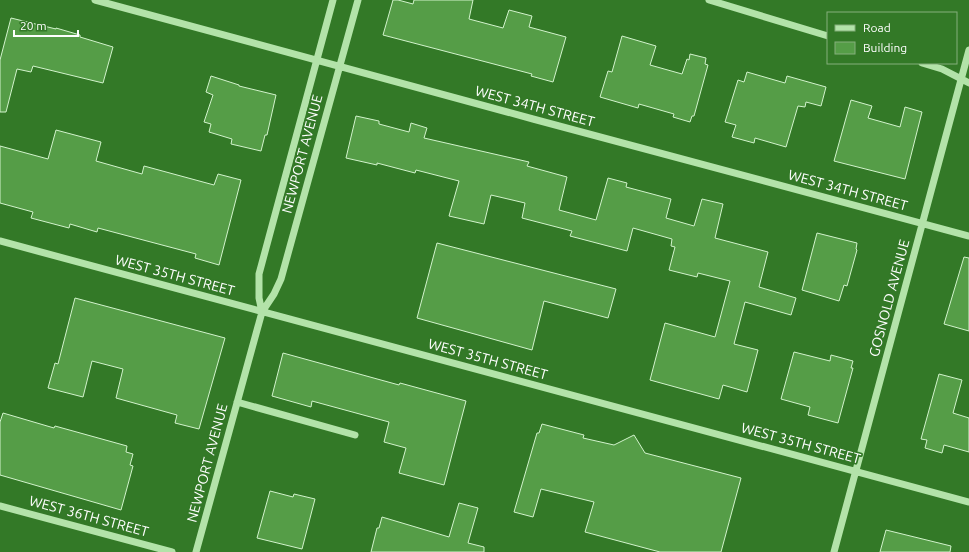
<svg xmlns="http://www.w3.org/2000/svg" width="969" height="552" font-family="Ubuntu,sans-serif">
	<rect width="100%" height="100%" fill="#337927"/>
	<path fill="#559d47" stroke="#d2f3cc" d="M 393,0 L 398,0 L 413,4 L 414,0 L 473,0 L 469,19 L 503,28 L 509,10 L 532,16 L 529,27 L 566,37 L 553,82 L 531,76 L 532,74 L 383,35 Z
		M 11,18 L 56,29 L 56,28 L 80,35 L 80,37 L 113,47 L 103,83 L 33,66 L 31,72 L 17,69 L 6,112 L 0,112 L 0,60 Z
		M 622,36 L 656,46 L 650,65 L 682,74 L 687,59 L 689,60 L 690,54 L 706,58 L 705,64 L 708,65 L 694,116 L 692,116 L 690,122 L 673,117 L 674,114 L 639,104 L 638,108 L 600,97 L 608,71 L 612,72 Z
		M 747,72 L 785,83 L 787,76 L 826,87 L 821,106 L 806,102 L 805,107 L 798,106 L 786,147 L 755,138 L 754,143 L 732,137 L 736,125 L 725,122 L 738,80 L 744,82 Z
		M 211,76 L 239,85 L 239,86 L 276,95 L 267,135 L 265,135 L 261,151 L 231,144 L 232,139 L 209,132 L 211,124 L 204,122 L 213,95 L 206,92 Z
		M 851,100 L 872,106 L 868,118 L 900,127 L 905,107 L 922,112 L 905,179 L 834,161 Z
		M 356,116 L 379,121 L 379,124 L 409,132 L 411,123 L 427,128 L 424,138 L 529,162 L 527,166 L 567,177 L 559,210 L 596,220 L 608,178 L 627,183 L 626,187 L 671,199 L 666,218 L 694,226 L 702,199 L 723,204 L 715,238 L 768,252 L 759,287 L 796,298 L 791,315 L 745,302 L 734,344 L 758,350 L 747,392 L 723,385 L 719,399 L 650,380 L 665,323 L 715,337 L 730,281 L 698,273 L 697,277 L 669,270 L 675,247 L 671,246 L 672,239 L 633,228 L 627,251 L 570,236 L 572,231 L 522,218 L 525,203 L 491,195 L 484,224 L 449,216 L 459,181 L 416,170 L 415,173 L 377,163 L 377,165 L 346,158 Z
		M 56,130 L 101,142 L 96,161 L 142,174 L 144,166 L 214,185 L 218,174 L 241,180 L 219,265 L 195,258 L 196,254 L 98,228 L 97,232 L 70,224 L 69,228 L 31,218 L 33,212 L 0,203 L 0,146 L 48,159 Z
		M 817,233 L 857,243 L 856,249 L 857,250 L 847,286 L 844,285 L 839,301 L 802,290 Z
		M 437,243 L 616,289 L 608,318 L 544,301 L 532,350 L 417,318 Z
		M 964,257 L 969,258 L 969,331 L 944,324 Z
		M 75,298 L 225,338 L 199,429 L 175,423 L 177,415 L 116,398 L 123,369 L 92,361 L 83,397 L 48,388 L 55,363 L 58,364 Z
		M 794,352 L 830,361 L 831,355 L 853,361 L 851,368 L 853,368 L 838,423 L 808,415 L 810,407 L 781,399 Z
		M 283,353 L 399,385 L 400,383 L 466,401 L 444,485 L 399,473 L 406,448 L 384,442 L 389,422 L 312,401 L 311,407 L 272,396 Z
		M 939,374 L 962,380 L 953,413 L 969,418 L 969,452 L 944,445 L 942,453 L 925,448 L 927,440 L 921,439 Z
		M 3,413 L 54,428 L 55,426 L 127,446 L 126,452 L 133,454 L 130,465 L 133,466 L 121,510 L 0,475 L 0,422 Z
		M 542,424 L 584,435 L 583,438 L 614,445 L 634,435 L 645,453 L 741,478 L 721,552 L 660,552 L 585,532 L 594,502 L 541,489 L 533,517 L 514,512 L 537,433 L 539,433 Z
		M 270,491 L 293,497 L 294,494 L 315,499 L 302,549 L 257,538 Z
		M 459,503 L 478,508 L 468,543 L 484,547 L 484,552 L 371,552 L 377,528 L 379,528 L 382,517 L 449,537 Z
		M 886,530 L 951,546 L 950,552 L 880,552 Z"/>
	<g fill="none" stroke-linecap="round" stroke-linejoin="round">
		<path stroke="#b3e3a9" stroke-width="7" d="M 95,0 L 533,119 L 969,236
			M 709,0 L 828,36
			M 922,63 L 942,69 L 969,83
			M 0,241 L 969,502
			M 262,312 L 259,298 L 259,274 L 333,0
			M 237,402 L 355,435
			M 0,506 L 172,552
			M 196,552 L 262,312 L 274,294 L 281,279 L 358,0
			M 834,552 L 969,50"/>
	</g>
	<g text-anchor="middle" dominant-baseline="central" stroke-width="3.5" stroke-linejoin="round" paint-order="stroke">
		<g font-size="14" fill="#fff" stroke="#337927">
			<text transform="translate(535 106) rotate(15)">WEST 34TH STREET</text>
			<text transform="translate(302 154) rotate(-75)">NEWPORT AVENUE</text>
			<text transform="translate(848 190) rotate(15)">WEST 34TH STREET</text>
			<text transform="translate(175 275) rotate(15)">WEST 35TH STREET</text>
			<text transform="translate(889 298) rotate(-75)">GOSNOLD AVENUE</text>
			<text transform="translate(488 359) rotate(15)">WEST 35TH STREET</text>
			<text transform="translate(801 443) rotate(15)">WEST 35TH STREET</text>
			<text transform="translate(207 463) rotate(-75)">NEWPORT AVENUE</text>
			<text transform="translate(89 516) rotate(15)">WEST 36TH STREET</text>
		</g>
	</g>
	<rect x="827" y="12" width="130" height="52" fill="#337927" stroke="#85af7d"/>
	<rect x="835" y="25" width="20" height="6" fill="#b3e3a9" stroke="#85af7d"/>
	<text x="863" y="32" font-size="12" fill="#ffffff">Road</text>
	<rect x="835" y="42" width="20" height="12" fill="#559d47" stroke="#85af7d"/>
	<text x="863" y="52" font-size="12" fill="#ffffff">Building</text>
	<path d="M14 30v6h64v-6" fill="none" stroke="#ffffff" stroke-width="2"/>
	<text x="20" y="30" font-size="12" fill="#ffffff" stroke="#337927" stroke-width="3" paint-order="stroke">20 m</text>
</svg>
